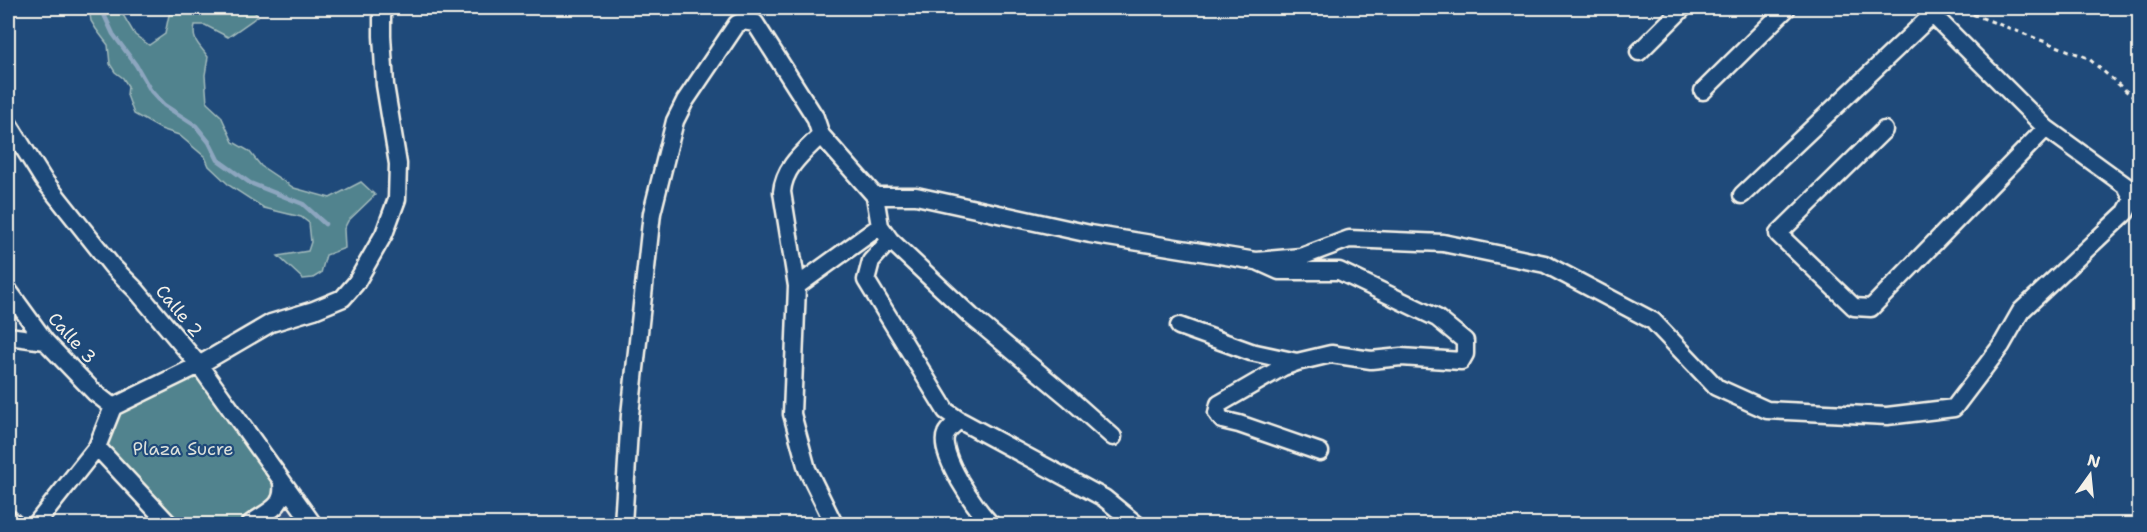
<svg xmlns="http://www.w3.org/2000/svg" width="2147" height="532" font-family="'Shantell Sans',sans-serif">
	<rect width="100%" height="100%" fill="#1f4a7a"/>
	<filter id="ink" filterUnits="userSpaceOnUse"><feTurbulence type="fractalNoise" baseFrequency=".0167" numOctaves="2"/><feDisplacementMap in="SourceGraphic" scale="12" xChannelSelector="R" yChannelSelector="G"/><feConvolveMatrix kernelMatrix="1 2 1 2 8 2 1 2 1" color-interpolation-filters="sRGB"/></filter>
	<g filter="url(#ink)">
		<path fill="#335584" d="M 293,498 L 313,524 L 250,524 Z"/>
		<path fill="#51838e" stroke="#a2babb" stroke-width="1.5" d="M 89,8 L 119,8 L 135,35 L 149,45 L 165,34 L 169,15 L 178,13 L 196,14 L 205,12 L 212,8 L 251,8 L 258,16 L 228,37 L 205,25 L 195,25 C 191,41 200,45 208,57 L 205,75 L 207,103 L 221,116 L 233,142 L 249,151 L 261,166 L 294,188 L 330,198 L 361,182 L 375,195 L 348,221 L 344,229 L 345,248 L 326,255 L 321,273 L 313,278 L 303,279 L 278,256 L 308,251 L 311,242 L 309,223 L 301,217 L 264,208 L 230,186 L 209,166 L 205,157 L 179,135 L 161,129 L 134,114 L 127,95 L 128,86 L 123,78 L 115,72 L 110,64 L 108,45 L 96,29 L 91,21 Z
			M 199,365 L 283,492 L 250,524 L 169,524 L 97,447 L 113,407 Z"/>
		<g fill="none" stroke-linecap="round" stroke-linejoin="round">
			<path stroke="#8da6bf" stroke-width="4.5" d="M 101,8 L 113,34 L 136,65 L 151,91 L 164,105 L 196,126 L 209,142 L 218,160 L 250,183 L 303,204 L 325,224"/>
			<g stroke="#f4f1e8" stroke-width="13">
				<path id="service" d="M 740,8 L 743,21"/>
			</g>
			<g stroke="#f4f1e8" stroke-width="21">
				<path id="minor" d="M 1639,52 L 1683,8
					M 1703,91 L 1787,8
					M 8,123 L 43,179 L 112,266 L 136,290 L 199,365 L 313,524
					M 1884,130 L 1778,234 L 1854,307 L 1871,308 L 2046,128
					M 821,135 C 804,152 784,167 782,192 L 797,286 L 792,414 L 807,469 L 834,524
					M 1742,195 L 1933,14
					M 875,196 L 880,226 L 890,240 L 971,316 L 1068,397 L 1113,437
					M 890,240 L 871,261 L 866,280 L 946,411 L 959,420 L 1104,498 L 1136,524
					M 1259,262 L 1279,271 L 1339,271 L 1437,318 L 1465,341 L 1465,354 L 1461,361 L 1401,357 L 1371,360 L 1331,354 L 1297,362 L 1283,367 L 1219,404 L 1217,413 L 1222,420 L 1239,424 L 1320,452
					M 797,286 L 880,226
					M 8,290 L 45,341 L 95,393 L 113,407
					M 1179,326 L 1251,352 L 1297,362
					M 8,336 L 45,341
					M 959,420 C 955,424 948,429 946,434 C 937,453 977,511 991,524
					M 97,447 L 169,524
					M 8,518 L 15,524
					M 36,524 L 97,447 L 113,407 L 199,365 L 271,323 L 314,310 L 343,298 L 356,283 L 384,234 L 397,199 L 398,164 L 385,85 L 382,36 L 382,8
					M 250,524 C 267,511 285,508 282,484
					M 623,524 L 630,415 L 652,213 L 675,121 L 685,101 L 737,24 L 743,21 L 755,23 L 815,117 L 821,135 L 875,196 L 916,196 L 1090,234 L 1256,261 L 1301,257 L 1349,239 L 1443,243 L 1545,264 L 1653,321 L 1716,387 L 1767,410 L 1887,416 L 1954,408 L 2001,346 L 2021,311 L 2126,212 L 2133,199 L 2126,186 L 2046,128 L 1926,8"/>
			</g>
			<path stroke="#f4f1e8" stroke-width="3" stroke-dasharray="4.5 4.5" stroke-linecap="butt" d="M 1956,8 L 2088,58 L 2140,103"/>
			<use href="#service" stroke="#1f4a7a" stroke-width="8"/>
			<use href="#minor" stroke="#1f4a7a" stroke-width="16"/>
		</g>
	</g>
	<g text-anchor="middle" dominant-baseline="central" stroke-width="4.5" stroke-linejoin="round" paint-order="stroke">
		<g font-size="18" fill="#f4f1e8" stroke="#1f4a7a">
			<text transform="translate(179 311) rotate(50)">Calle 2</text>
			<text transform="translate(72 338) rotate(48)">Calle 3</text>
		</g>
		<g font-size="18" fill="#dce0da" stroke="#1f4a7a">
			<text x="183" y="449">Plaza Sucre</text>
		</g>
	</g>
	<rect width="2147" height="532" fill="none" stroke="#1f4a7a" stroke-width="30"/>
	<rect x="15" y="15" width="2117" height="502" fill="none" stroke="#f4f1e8" stroke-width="2" filter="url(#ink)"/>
	<g transform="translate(2090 475) rotate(15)" stroke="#1f4a7a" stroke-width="4.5" paint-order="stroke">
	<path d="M0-4.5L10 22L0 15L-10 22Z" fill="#f4f1e8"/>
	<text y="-9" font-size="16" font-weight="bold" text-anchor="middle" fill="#f4f1e8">N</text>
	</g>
</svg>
